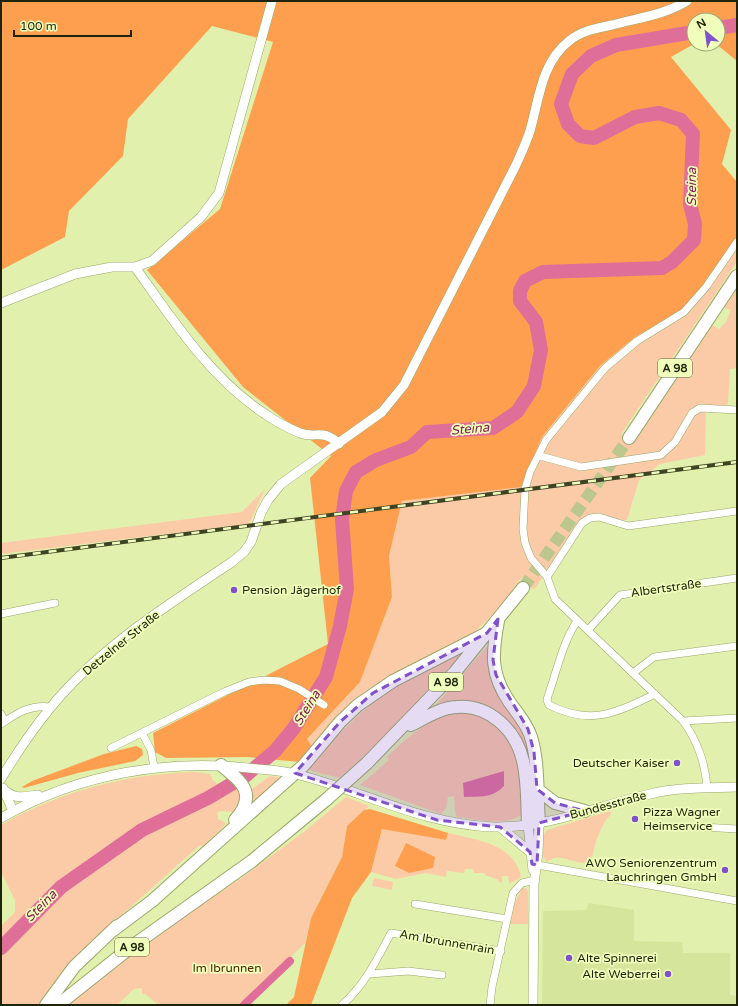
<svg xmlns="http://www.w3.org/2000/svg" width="738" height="1006" font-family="'Varela Round',sans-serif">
	<rect width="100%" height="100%" fill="#e2f0ae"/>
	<path fill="#d6e59c" d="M 589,903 L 634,910 L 634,941 L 682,942 L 683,953 L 730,953 L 730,995 L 737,996 L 737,1005 L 542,1005 L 543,911 L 586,910 Z"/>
	<path fill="#fbcba7" d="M 737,237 L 737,262 L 621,434 L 635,441 L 712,325 L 719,329 L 726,322 L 731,310 L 725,308 L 725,306 L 737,288 L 737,368 L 730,369 L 728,404 L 706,411 L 705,455 L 660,464 L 639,480 L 627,520 C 606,522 604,504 581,520 L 534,590 L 522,577 L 499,608 L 477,630 L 465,639 L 414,665 L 313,749 L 307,739 L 360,682 L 392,597 L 389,556 L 402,501 L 521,486 L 542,437 L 600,366 L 635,337 L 683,309 L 726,256 Z
		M 265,489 L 249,524 L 1,554 L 1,543 L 242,512 Z
		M 490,643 L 490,664 L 527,738 L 532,771 L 529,786 L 501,717 L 435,706 Z
		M 459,652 L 461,655 L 373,748 L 339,778 L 312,771 L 310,769 C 317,754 330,744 341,732 C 356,718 369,704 387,692 C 411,677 435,670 459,652 Z
		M 453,712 C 459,713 466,712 472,713 C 506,719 519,754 521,784 C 522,794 523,805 521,815 C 505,827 476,819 457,817 L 455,812 L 454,796 L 448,797 L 446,808 L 441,814 L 360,785 L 389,760 L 387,757 C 409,736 424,722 453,712 Z
		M 195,772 L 210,774 L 213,780 L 219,786 L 229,779 L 239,792 L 239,805 L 234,812 L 221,811 L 217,813 L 218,819 L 226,823 L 223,827 L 202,847 L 200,845 L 86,947 L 71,963 L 38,1005 L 1,1005 L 1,926 L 15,912 L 15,900 L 1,872 L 1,825 C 60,791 127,774 195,772 Z
		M 270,776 L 281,778 L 247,810 L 248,792 Z
		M 346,797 L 369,806 L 347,826 L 342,857 L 311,918 L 305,943 L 242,1005 L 159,1005 L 145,994 L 142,994 L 142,988 L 134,989 L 117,1005 L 67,1005 L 97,980 L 186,915 L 247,874 L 305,831 Z
		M 610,811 L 611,814 C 599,827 595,844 591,861 C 577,868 560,850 547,862 C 540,854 540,838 547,830 Z
		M 382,828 L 446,840 L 448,833 C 476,840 514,843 521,877 L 513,882 L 509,883 L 508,876 L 502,876 L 502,883 L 499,882 L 497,879 L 485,875 L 485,873 L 474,873 L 473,869 L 465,869 L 464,873 L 447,871 L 446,877 L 426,873 L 396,879 L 371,872 Z
		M 374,878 L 393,882 L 392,890 L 372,886 Z
		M 522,888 L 526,888 L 528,892 L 528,924 L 510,924 L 514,904 Z"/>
	<path fill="#fe9f50" d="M 1,1 L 737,1 L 737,61 L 716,44 L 718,44 L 718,20 L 694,20 L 694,44 L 671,57 L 731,130 L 722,164 L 737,182 L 737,237 L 726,256 L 705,286 L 683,309 L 635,337 L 600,366 L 542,437 L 521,487 L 402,501 L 389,556 L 392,597 L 360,682 L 307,739 L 313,749 L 300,762 L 247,757 L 166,758 L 155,752 L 153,733 L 328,644 L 310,478 L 331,456 L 243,387 L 147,270 L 220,209 L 273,42 L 212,26 L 128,119 L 123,156 L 69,211 L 65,237 L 1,270 Z
		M 136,746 L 142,749 L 143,755 L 135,761 L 78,773 L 24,788 L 22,787 L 32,781 L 104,754 Z
		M 370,809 L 448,833 L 446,840 L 382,829 L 371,872 L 352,898 L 311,1005 L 286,1005 L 294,997 L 311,918 L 342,857 L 347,826 L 364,810 Z
		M 406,843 L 435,857 L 433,868 L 409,873 L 395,866 Z"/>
	<path fill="#df6e99" d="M 504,771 L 504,786 C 491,799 481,796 464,797 L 463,783 Z"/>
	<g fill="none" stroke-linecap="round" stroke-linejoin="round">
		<path stroke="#df6e99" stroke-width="8" d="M 244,1005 L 290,961"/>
		<path stroke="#df6e99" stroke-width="14" d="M 718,28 L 737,25
			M 1,948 L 61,887 L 142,830 L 208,798 L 245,776 L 275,751 L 294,728 L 326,677 L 340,626 L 347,589 L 342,519 L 346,491 L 356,472 L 376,460 L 411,447 L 427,432 L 493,428 L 517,412 L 534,386 L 541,350 L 536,322 L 520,301 L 520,291 L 525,281 L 543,272 L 662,268 L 672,262 L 694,240 L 695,224 L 690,204 L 693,134 L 681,120 L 659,113 L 635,117 L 594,138 L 580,136 L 568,124 L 561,104 L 572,74 L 591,56 L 616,45 L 694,32"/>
		<path stroke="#bbc78d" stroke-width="12" stroke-dasharray="12 6" stroke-linecap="butt" d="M 523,588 L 629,438"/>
		<g stroke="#9ba768" stroke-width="8">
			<path id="street" d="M 540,456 L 581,467 L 661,455 L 675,442 L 692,413 L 700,408 L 737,410
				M 547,577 L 582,523 L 590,518 L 599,517 L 628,526 L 737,511
				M 1,614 L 55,603
				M 577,621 C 562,644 557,671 548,696 L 547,700 L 549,705 C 591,726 616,713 655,694
				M 588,630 L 620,595 L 737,578
				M 633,673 L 654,657 L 737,646
				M 1,714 L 5,721
				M 683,721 L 737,718
				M 1,724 C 17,713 31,704 51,707
				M 142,733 L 151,750 L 154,767
				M 111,748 L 224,692 L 249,682 L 264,680 L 280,681 L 299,689 L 324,705
				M 707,788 C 706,765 697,740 683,721 L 555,599 L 547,577 L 531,558 L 525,543 L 523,529 L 525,489 L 530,472 L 546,440 L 605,368 L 637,341 L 684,312 L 706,287 L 737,242
				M 702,827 L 737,829
				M 532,864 L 737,901
				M 415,904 L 507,919
				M 370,974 L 408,971 L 442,975
				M 342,1005 C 365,985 377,959 391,933 L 501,951
				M 490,1005 L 492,987 L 513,893 L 522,883 L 535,880"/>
		</g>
		<g stroke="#9ba768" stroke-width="10">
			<path id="secondary" d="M 135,267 C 172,319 210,378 265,414 C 275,421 288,428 300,433 C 317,439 322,428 339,444
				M 1,303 L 75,274 L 112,267 L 135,267 L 152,261 L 201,217 L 219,193 L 272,1
				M 1,779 C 16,754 32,730 51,707 C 100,647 168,605 232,562 L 244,552 L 251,542 L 261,513 L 268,500 L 281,484 L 382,412 L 404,385 L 516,165 C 521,154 526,143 530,131 C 539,100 541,63 569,41 C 581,31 597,28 612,25 C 637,18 665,15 687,1
				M 2,788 C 15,800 21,797 38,795
				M 3,788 L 13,811
				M 1,818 C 79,773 170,758 258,769 C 271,770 284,771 296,774 C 363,791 424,825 494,827 C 547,828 598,806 650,794 C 678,787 708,788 737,787
				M 528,825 L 533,870
				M 500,827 L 530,852
				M 533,1005 L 534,884 L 538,853 L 539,823"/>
		</g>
		<g stroke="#9ba768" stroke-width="14">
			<path id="highway" d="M 629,438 L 737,276
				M 498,621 C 492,654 490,674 510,703 C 518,714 527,724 531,737 C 539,762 537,797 539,823
				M 411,725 C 425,718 440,708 456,707 C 489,704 516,730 523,761 C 528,782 527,804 528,825
				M 367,763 L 455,672 L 523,588
				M 221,765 C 242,782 258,794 235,820
				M 537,789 L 555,803 L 585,811
				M 112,931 L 152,901 L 304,765 L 340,722 L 358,705 L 393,681 L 487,633
				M 46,1005 L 74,967 L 117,926
				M 58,1005 L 131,947 L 252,861 L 327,799"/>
		</g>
		<use href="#street" stroke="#fff" stroke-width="7"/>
		<use href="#secondary" stroke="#fff" stroke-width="9"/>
		<use href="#highway" stroke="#fff" stroke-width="12"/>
		<g stroke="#3d4323" stroke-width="4">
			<path id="rail" d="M 1,558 L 737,462"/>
		</g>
		<use href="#rail" stroke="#f0febb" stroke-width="2.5" stroke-dasharray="8" stroke-linecap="butt"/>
		<g stroke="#9ba768" stroke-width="14" stroke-linecap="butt">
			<path id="highway-bridge" d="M 327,799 L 367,763"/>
		</g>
		<use href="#highway-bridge" stroke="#fff" stroke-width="12"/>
	</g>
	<path fill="#7f51ca" fill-opacity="0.2" stroke="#7f51ca" stroke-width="3" stroke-dasharray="8 5" stroke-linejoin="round" d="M 498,619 L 493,660 L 496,675 L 528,729 L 534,752 L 537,789 L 555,803 L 585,811 L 539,823 L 537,865 L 532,864 L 530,852 L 500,827 L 437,820 L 295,773 L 340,722 L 373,693 L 487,633 Z"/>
	<g fill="#7f51ca" stroke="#f0febb" stroke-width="1.5">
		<circle cx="234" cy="590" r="4"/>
		<circle cx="677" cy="763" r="4"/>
		<circle cx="635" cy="819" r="4"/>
		<circle cx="725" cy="870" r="4"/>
		<circle cx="569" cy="958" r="4"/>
		<circle cx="668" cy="974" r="4"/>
	</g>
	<g text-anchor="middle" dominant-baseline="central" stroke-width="3.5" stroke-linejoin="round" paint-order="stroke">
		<g fill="#f0febb" stroke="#5e653e" stroke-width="1">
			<rect x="658" y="359" width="34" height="18" rx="3"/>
			<rect x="429" y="673" width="34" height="18" rx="3"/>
			<rect x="115" y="938" width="34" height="18" rx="3"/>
		</g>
		<g font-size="11" font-weight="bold" fill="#1f2309">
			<text x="675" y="368">A 98</text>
			<text x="446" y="682">A 98</text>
			<text x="132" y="947">A 98</text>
		</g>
		<g font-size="12" fill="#1f2309" stroke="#f0febb">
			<text transform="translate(666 588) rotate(-8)">Albertstraße</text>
			<text transform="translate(121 643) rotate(-39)">Detzelner Straße</text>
			<text transform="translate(608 805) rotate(-15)">Bundesstraße</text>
			<text transform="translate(447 942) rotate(10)">Am Ibrunnenrain</text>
		</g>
		<g font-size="12" fill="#1f2309" stroke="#f0febb" text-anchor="start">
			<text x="242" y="590">Pension Jägerhof</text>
			<text x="669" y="763" text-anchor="end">Deutscher Kaiser</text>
			<text x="643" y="812">Pizza Wagner<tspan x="643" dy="14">Heimservice</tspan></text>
			<text x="717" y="863" text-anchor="end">AWO Seniorenzentrum<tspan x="717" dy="14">Lauchringen GmbH</tspan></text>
			<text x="577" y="958">Alte Spinnerei</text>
			<text x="660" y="974" text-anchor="end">Alte Weberrei</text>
		</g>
		<g font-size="12" fill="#4a2503" stroke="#f0febb">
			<text x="227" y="968">Im Ibrunnen</text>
		</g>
		<g font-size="13" font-style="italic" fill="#86204e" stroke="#f0febb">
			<text transform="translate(692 187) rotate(-90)">Steina</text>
			<text transform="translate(470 429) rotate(-5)">Steina</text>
			<text transform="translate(307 708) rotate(-58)">Steina</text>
			<text transform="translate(41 906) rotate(-46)">Steina</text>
		</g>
	</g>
	<rect width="738" height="1006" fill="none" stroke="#1f2309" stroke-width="4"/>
	<g transform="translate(706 32) rotate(331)"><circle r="19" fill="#f0febb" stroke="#9ca674"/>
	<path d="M0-3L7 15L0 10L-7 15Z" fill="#7f51ca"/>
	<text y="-6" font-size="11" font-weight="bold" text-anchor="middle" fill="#1f2309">N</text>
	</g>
	<path d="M14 30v6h117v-6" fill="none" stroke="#1f2309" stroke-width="2"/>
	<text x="20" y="30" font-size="12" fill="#1f2309" stroke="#f0febb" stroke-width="3" paint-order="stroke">100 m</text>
</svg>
